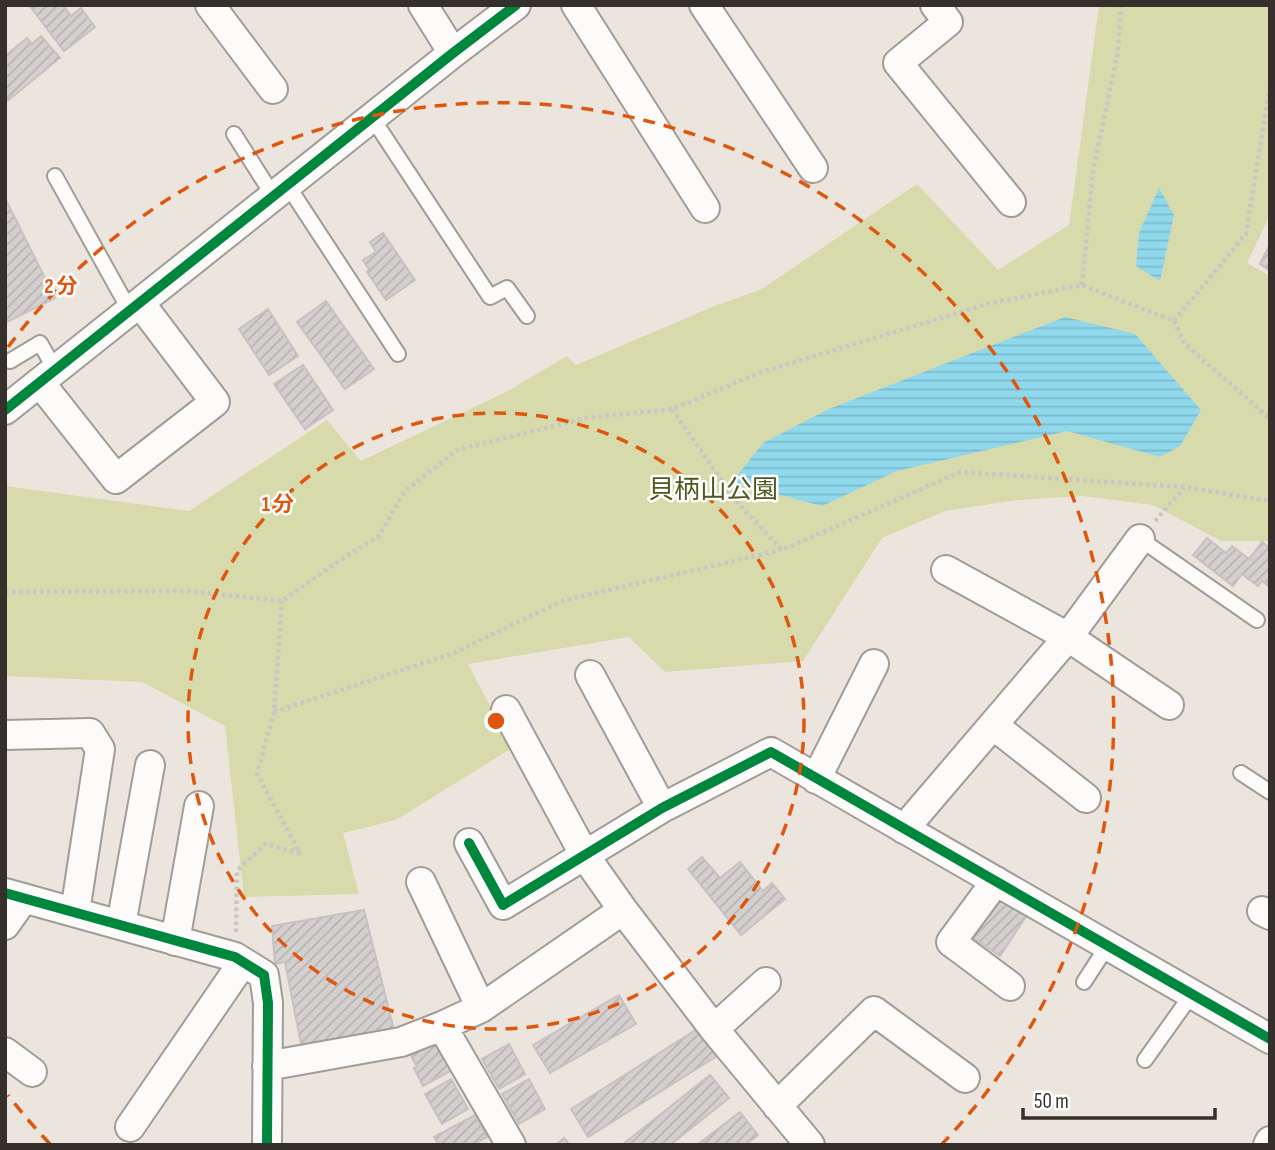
<svg xmlns="http://www.w3.org/2000/svg" width="1275" height="1150" font-family="'Sofia Sans Condensed','Noto Sans JP',sans-serif">
	<defs>
		<pattern id="water-rules" width="6" height="5" patternUnits="userSpaceOnUse" patternTransform="scale(1.75)"><rect width="6" height="5" fill="#90d8ec"/><path d="M0 2.5h6" fill="none" stroke="#7dbacb"/></pattern>
		<pattern id="building-hatch" width="6" height="6" patternUnits="userSpaceOnUse" patternTransform="scale(1.75)"><rect width="6" height="6" fill="#d4d0cf"/><path d="M-1 1l2-2M0 6l6-6M5 7l2-2" fill="none" stroke="#b7b3b2"/></pattern>
	</defs>
	<rect width="100%" height="100%" fill="#ece5de"/>
	<path fill="#d7daab" d="M 1099,5 L 1270,5 L 1270,215 L 1247,263 L 1270,276 L 1270,541 L 1221,541 L 1153,505 L 1082,496 L 1017,500 L 945,511 L 882,538 L 803,661 L 665,672 L 629,637 L 468,664 L 512,748 L 396,820 L 343,833 L 359,894 L 244,897 L 225,726 L 142,682 L 5,676 L 5,486 L 189,511 L 327,420 L 361,461 L 508,391 L 567,356 L 576,365 L 717,305 L 760,290 L 917,184 L 998,270 L 1069,225 Z"/>
	<path fill="url(#water-rules)" d="M 1159,188 L 1174,215 L 1160,281 L 1136,266 L 1139,233 Z
		M 1065,317 L 1135,334 L 1201,410 L 1180,446 L 1160,457 L 1067,431 L 897,471 L 822,506 L 732,482 L 763,443 L 829,409 Z"/>
	<path fill="url(#building-hatch)" stroke="#c7c2c1" stroke-width="2" d="M 29,5 L 63,5 L 71,16 L 81,8 L 95,27 L 64,51 Z
		M 41,36 L 60,58 L 5,103 L 5,56 L 27,38 L 32,44 Z
		M 5,198 L 55,298 L 5,323 Z
		M 383,233 L 415,280 L 386,300 L 367,272 L 369,269 L 363,260 L 376,252 L 370,242 Z
		M 1270,244 L 1270,271 L 1260,264 Z
		M 326,301 L 374,369 L 345,389 L 297,322 Z
		M 268,309 L 298,356 L 269,375 L 239,329 Z
		M 303,365 L 333,410 L 305,429 L 274,384 Z
		M 1207,538 L 1226,553 L 1232,546 L 1249,559 L 1262,542 L 1270,548 L 1270,587 L 1262,581 L 1258,586 L 1242,574 L 1233,586 L 1193,555 Z
		M 702,857 L 720,878 L 740,862 L 763,891 L 772,883 L 785,899 L 741,935 L 688,869 Z
		M 1000,893 L 1029,912 L 1000,956 L 972,937 Z
		M 364,910 L 394,1030 L 302,1049 L 285,962 L 275,964 L 272,926 Z
		M 619,995 L 636,1024 L 550,1073 L 533,1045 Z
		M 699,1028 L 717,1056 L 588,1137 L 571,1109 Z
		M 433,1034 L 452,1070 L 423,1086 L 414,1068 L 417,1067 L 407,1048 Z
		M 509,1044 L 525,1074 L 499,1089 L 482,1059 Z
		M 710,1075 L 729,1098 L 670,1145 L 622,1145 Z
		M 451,1079 L 468,1109 L 442,1124 L 425,1094 Z
		M 529,1079 L 545,1109 L 519,1124 L 502,1094 Z
		M 740,1112 L 758,1135 L 745,1145 L 697,1145 Z
		M 475,1115 L 487,1137 L 472,1145 L 439,1145 L 434,1137 Z
		M 564,1138 L 570,1145 L 556,1145 Z"/>
	<g fill="none" stroke-linecap="round" stroke-linejoin="round">
		<g stroke="#a29c97" stroke-width="18">
			<path id="lane" d="M 373,119 L 490,297 L 507,288 L 527,316
				M 234,134 L 274,197
				M 55,176 L 130,311
				M 288,186 L 398,354
				M 10,361 L 40,343 L 56,371
				M 1140,539 L 1257,620
				M 1241,773 L 1270,792
				M 1084,982 L 1108,945
				M 1145,1060 L 1192,994"/>
		</g>
		<g stroke="#a29c97" stroke-width="32">
			<path id="street" d="M 210,5 L 273,89
				M 423,5 L 453,53
				M 576,5 L 705,208
				M 704,5 L 813,168
				M 935,5 L 948,22 L 898,63 L 1011,202
				M 41,384 L 116,479 L 215,402 L 140,303
				M 5,410 L 453,53 L 516,5
				M 946,570 L 1068,637 L 1169,705
				M 590,675 L 662,808
				M 506,710 L 585,856 L 623,910 L 714,1029 L 810,1145
				M 993,725 L 1086,798
				M 5,735 L 90,733 L 100,749 L 75,912
				M 816,779 L 874,664
				M 904,829 L 1068,637 L 1140,539
				M 469,843 L 503,905 L 662,808 L 771,752 L 1270,1039
				M 996,881 L 951,942 L 1010,986
				M 421,882 L 481,1008
				M 5,893 L 235,957 L 264,975 L 268,1003 L 267,1145
				M 1262,911 L 1270,915
				M 5,925 L 24,898
				M 121,925 L 150,765
				M 175,941 L 199,806
				M 442,1026 L 511,1145
				M 714,1029 L 766,982
				M 5,1052 L 32,1072
				M 267,1066 L 401,1042 L 442,1026 L 481,1008 L 623,910
				M 777,1106 L 874,1011 L 965,1078
				M 130,1127 L 243,962
				M 1268,1145 L 1270,1141"/>
		</g>
		<path stroke="#c9c6c4" stroke-width="4.5" stroke-dasharray="3.5 3.5" stroke-linecap="butt" d="M 1082,285 L 1093,171 L 1118,51 L 1121,5
			M 1174,321 L 1246,234 L 1270,85
			M 672,409 L 736,501 L 782,550 L 960,472 L 1184,487 L 1270,501
			M 1155,521 L 1184,488
			M 5,592 L 186,591 L 282,601 L 336,563 L 379,536 L 404,492 L 457,450 L 586,418 L 672,409 L 759,373 L 987,304 L 1082,285 L 1174,321 L 1184,343 L 1270,419
			M 274,712 L 454,653 L 562,601 L 781,550
			M 236,932 L 237,871 L 265,844 L 300,853 L 257,774 L 274,712 L 282,601"/>
		<use href="#lane" stroke="#fcfbfa" stroke-width="14"/>
		<use href="#street" stroke="#fcfbfa" stroke-width="28"/>
		<g stroke="#fff" stroke-width="15">
			<path id="cycleway" d="M 5,410 L 453,53 L 516,5
				M 469,843 L 503,905 L 662,808 L 771,752 L 1270,1039
				M 5,893 L 235,957 L 264,975 L 268,1003 L 267,1145"/>
		</g>
		<use href="#cycleway" stroke="#00873e" stroke-width="10"/>
	</g>
	<g fill="none" stroke="#df570e" stroke-width="3.5" stroke-dasharray="12 9">
		<circle cx="496" cy="721" r="308"/>
		<path d="M50 1144A615 615 0 0 1 8 1095M8 347A615 615 0 1 1 942 1144"/>
	</g>
	<g text-anchor="middle" dominant-baseline="central" stroke-width="5" stroke-linejoin="round" paint-order="stroke">
		<g font-size="26" fill="#51581d" stroke="#fff">
			<text x="713" y="490">貝柄山公園</text>
		</g>
	</g>
	<circle cx="496" cy="721" r="10" fill="#df570e" stroke="#fff" stroke-width="3.5"/>
	<g font-size="21" text-anchor="middle" font-weight="bold" fill="#df570e" stroke="#fff" stroke-width="5" stroke-linejoin="round" paint-order="stroke">
		<text x="61" y="293">2 分</text>
		<text x="278" y="511">1 分</text>
	</g>
	<rect width="1275" height="1150" fill="none" stroke="#35302c" stroke-width="14"/>
	<path d="M1023 1108v10h192v-10" fill="none" stroke="#35302c" stroke-width="3.5"/>
	<text x="1034" y="1108" font-size="21" fill="#35302c" stroke="#ffffff" stroke-width="5" paint-order="stroke">50 m</text>
</svg>
